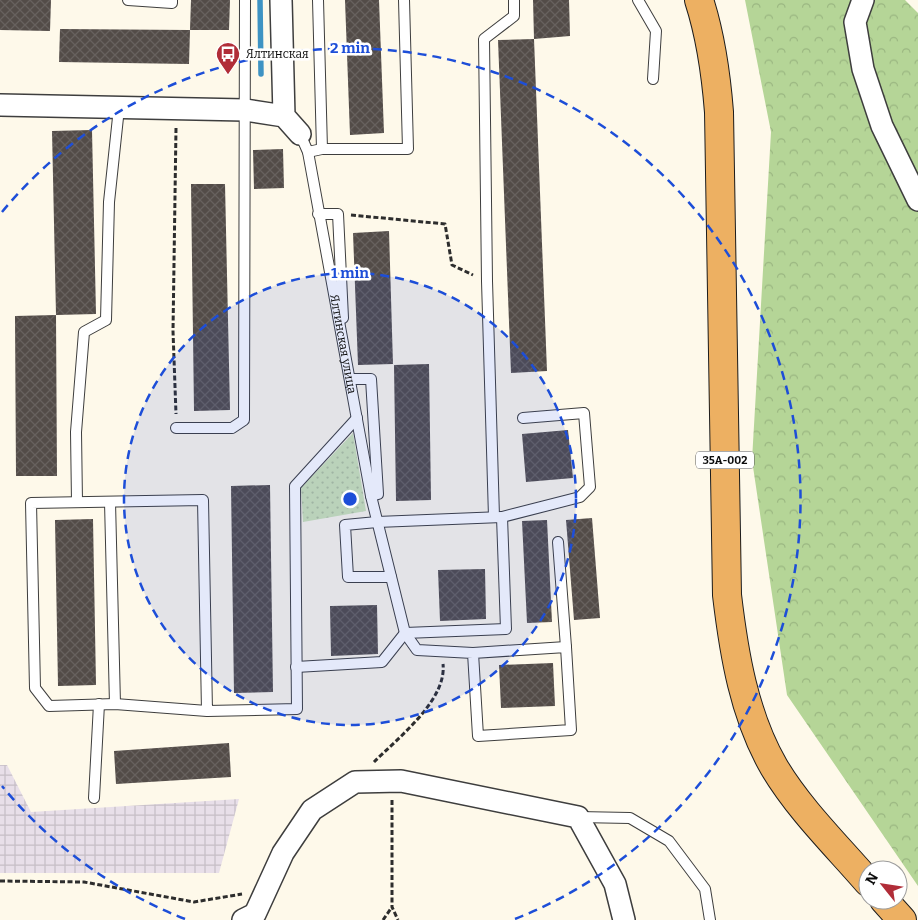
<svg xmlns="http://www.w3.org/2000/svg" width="918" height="920" font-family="Bitter,serif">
	<defs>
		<pattern id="industrial-grid" width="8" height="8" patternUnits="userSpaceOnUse" patternTransform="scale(1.25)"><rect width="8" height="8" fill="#e8dfe9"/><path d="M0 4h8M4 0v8" fill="none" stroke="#c6bec6"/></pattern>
		<pattern id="forest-crowns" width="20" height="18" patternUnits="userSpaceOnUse" patternTransform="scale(1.25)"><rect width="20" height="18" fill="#b5d597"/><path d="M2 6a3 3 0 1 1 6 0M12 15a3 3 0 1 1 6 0" fill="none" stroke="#9ab681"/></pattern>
		<pattern id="park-dots" width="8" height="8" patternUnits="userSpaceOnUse" patternTransform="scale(1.25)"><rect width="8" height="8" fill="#d0e5b7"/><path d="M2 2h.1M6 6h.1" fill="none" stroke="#b1c39c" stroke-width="1.8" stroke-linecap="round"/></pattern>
		<pattern id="building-cross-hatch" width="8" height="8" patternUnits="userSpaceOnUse" patternTransform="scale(1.25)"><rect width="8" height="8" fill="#534c48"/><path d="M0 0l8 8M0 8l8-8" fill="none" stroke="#67615e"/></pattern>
	</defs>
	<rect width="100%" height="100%" fill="#fef9ea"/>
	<path fill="url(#industrial-grid)" d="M 0,765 L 7,765 L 31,812 L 239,799 L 219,873 L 0,873 Z"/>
	<path fill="url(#forest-crowns)" d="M 745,0 L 905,0 L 918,13 L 918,886 L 787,695 L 752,460 L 771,132 Z"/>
	<path fill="url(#park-dots)" d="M 353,433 L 366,511 L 303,522 L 301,488 Z"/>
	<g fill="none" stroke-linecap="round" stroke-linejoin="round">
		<path stroke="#3e93c3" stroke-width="5.5" d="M 260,0 L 261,74"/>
	</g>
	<path fill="url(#building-cross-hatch)" d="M 0,0 L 51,0 L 50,31 L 0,30 Z
		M 191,0 L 230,0 L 229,30 L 190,30 Z
		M 345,0 L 379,0 L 384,133 L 350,135 Z
		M 533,0 L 569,0 L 570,36 L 534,39 Z
		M 60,29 L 190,30 L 189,64 L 59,62 Z
		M 534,39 L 547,371 L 511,373 L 498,40 Z
		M 92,130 L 96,314 L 56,315 L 52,131 Z
		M 283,149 L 284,188 L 254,189 L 253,150 Z
		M 191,184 L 225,184 L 230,410 L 194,411 Z
		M 389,231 L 393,364 L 358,365 L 353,233 Z
		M 56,315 L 57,476 L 16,476 L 15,316 Z
		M 429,364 L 431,500 L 396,501 L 394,365 Z
		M 568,430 L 573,478 L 526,482 L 522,434 Z
		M 270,485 L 273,692 L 234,693 L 231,486 Z
		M 592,518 L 600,618 L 574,620 L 566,520 Z
		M 93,519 L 96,685 L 58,686 L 55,520 Z
		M 547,520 L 552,622 L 527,623 L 522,521 Z
		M 485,569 L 486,619 L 440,621 L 438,570 Z
		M 377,605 L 378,654 L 331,656 L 330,606 Z
		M 553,663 L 555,706 L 501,708 L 499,665 Z
		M 229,743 L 231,777 L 116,784 L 114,751 Z"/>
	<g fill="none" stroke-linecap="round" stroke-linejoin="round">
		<g stroke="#3e3e3e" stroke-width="12">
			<g id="service">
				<path d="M 128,0 L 172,3 L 172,0"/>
				<path d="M 318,0 L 322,149"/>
				<path d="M 638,0 L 656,31 L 653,79"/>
				<path id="s1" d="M 300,134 L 308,152 L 371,496 L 405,633 L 417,650 L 473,653 L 566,647 L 571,730 L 478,736 L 473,653"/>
				<path d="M 308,152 L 322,149 L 408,149 L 404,0"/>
				<path d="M 318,214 L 338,214 L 343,318"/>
				<path d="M 350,379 L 371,379 L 378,494 L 371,496"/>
				<path d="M 176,428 L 232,428 L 244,420 L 245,0"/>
				<path d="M 77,502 L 76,432 L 84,332 L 106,320 L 109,202 L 119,108"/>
				<path d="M 110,502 L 115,704"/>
				<path d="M 494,517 L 487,281 L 484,39 L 514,16 L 514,0"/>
				<path d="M 502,517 L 580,497 L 590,487 L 584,413 L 523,418"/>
				<path d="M 558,542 L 566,647"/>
				<path d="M 296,667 L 382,662 L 405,633 L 506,629 L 502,517 L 377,522 L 345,525 L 348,577 L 391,577"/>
				<path d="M 207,711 L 203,500 L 31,503 L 35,688 L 49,706 L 115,704 L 207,711 L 297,709 L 295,486 L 357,418"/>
				<path d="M 94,798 L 99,704"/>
				<path d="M 578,817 L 630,818 L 669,841 L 705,889 L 710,920"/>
			</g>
		</g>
		<g stroke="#3e3e3e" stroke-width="24">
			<path id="minor" d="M 281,0 L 284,116 L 300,134
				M 863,0 L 855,22 L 863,69 L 882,126 L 918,200
				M 0,105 L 245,110 L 284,116
				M 243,920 L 255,914 L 283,853 L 312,810 L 355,782 L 401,781 L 578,817 L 615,884 L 624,920"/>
		</g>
		<g stroke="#1c1c1c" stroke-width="30">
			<path id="trunk" d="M 699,0 C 711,37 716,74 719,112 L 727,595 C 734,654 744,715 774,767 C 799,809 836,845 868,882
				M 884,900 L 902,920"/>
		</g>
		<path stroke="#2d2d2d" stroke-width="3" stroke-dasharray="5 2.5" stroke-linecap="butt" d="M 176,128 L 173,331 L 176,414
			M 351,215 L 445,224 L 452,265 L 473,275
			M 374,762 C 398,738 447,700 443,664
			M 392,800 L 392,907 L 398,920
			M 0,881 L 84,882 L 194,902 L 242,894
			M 383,920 L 392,907"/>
		<use href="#service" stroke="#fff" stroke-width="10"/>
		<use href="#minor" stroke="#fff" stroke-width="21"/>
		<use href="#trunk" stroke="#edb062" stroke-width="28"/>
	</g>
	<circle cx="350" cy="499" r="226" fill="#1d4ed8" fill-opacity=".12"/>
	<g fill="none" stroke="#1d4ed8" stroke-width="2.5" stroke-dasharray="9 6">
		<circle cx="350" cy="499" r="226"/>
		<path d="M185 919A451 451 0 0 1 2 786M2 212A451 451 0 1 1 515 919"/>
	</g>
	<defs>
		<g id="bus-pin" transform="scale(1.25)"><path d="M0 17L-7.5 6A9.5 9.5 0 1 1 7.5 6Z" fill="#b12d38" stroke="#fff"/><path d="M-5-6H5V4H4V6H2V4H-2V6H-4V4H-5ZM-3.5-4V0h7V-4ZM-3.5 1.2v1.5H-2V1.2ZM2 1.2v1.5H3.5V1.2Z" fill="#fff"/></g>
	</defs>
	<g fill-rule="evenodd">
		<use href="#bus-pin" x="228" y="54"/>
	</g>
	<g text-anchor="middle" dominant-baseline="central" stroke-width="5" stroke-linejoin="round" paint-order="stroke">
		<rect fill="#fff" stroke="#545454" stroke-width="1" x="696" y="451.5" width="58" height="17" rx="4"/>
		<g font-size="11" font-weight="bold" fill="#0b0b0b">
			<text x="725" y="460">35А-002</text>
		</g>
		<g font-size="12" fill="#0b0b0b" stroke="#fff" text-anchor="start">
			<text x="246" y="54">Ялтинская</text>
		</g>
		<g font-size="12" fill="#0b0b0b" stroke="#fff">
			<text stroke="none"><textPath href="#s1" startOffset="215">Ялтинская улица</textPath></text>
		</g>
	</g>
	<circle cx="350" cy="499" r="8" fill="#1d4ed8" stroke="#fff" stroke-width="2.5"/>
	<g font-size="15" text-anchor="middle" font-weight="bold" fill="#1d4ed8" stroke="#fff" stroke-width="5" stroke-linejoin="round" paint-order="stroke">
		<text x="350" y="53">2 min</text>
		<text x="350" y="278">1 min</text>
	</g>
	<g transform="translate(883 885) rotate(300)"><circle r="24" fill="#ffffff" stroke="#9d9d9d"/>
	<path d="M0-4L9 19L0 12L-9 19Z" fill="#b12d38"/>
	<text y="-8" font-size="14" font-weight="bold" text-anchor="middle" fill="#0b0b0b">N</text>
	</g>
</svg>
